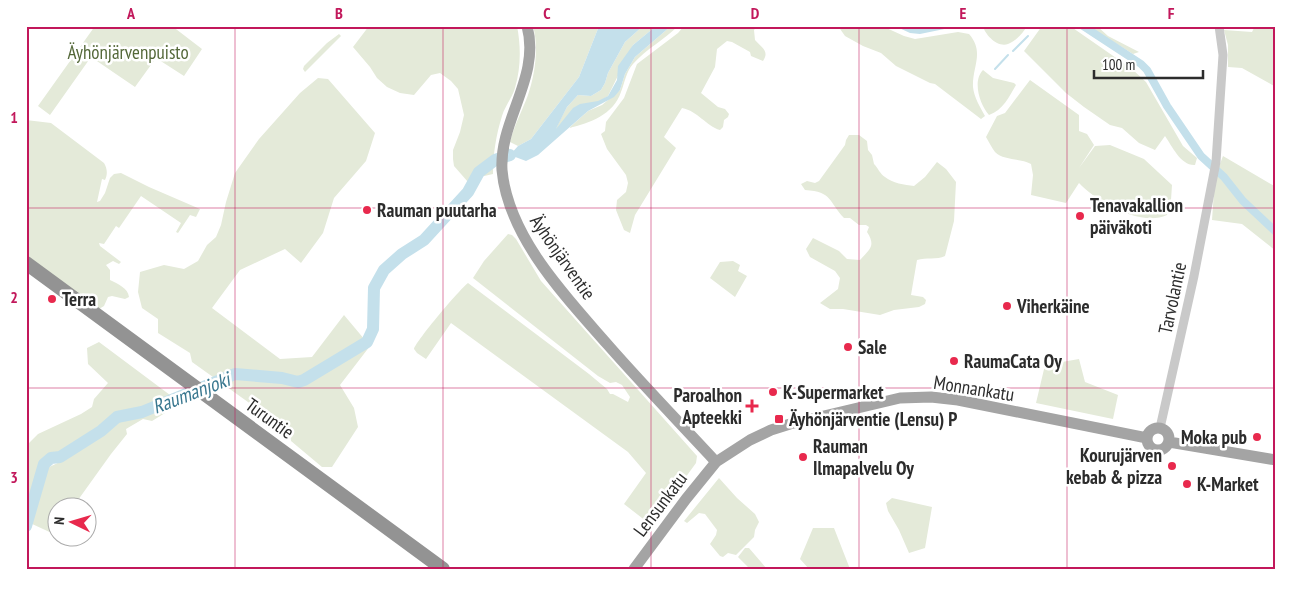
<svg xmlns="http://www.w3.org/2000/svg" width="1302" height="595" font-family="'PT Sans Narrow',sans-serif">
	<rect width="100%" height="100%" fill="#fff"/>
	<path fill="#e4ead9" d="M 95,26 L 172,26 L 202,49 L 184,76 L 156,58 L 135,87 L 91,57 L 50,115 L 38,106 Z
		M 369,26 L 517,26 C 521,46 521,68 515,88 C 512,98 505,106 502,116 C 496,135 493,154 493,174 L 480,177 L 471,183 L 468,182 L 454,166 L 453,159 L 453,150 L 460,132 L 464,115 L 458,89 L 451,81 L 440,73 L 431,75 L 414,95 L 400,93 L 387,87 L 377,78 L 370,67 L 353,47 Z
		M 533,26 L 599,26 L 579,77 L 531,139 L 518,146 L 510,142 C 514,126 522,111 528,95 C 535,75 539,47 533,26 Z
		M 643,26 L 656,26 L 633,45 L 608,96 L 555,130 L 567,107 L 578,95 L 591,96 L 601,90 L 605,83 L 608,73 L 625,42 Z
		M 671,26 L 678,26 C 664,40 646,49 633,64 C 626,72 625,82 621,92 C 613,115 590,123 569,128 L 588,111 L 602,105 L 620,90 L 625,74 L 635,57 Z
		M 684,26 L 757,26 L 754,30 L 755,40 C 761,47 770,51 763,61 L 751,56 L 750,52 L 732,42 L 727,41 L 717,49 L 715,67 L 701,93 L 718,107 L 725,109 L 729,114 L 728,117 L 724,120 L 723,127 L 720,130 C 706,126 698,111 682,108 L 664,137 L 676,148 L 635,215 L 630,233 L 624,230 L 616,210 L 617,200 L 626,192 L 628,183 L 626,175 L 607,149 L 601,134 L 605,131 L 606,122 L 624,98 L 637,64 L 678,33 Z
		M 838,26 L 882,26 L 904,36 L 915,39 L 958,32 L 969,34 C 985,52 972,67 973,87 C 974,97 980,107 985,116 L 981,119 L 935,84 L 930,83 L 896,66 L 881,53 L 863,46 L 845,36 Z
		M 983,26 L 1027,26 C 1023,33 1016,41 1008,44 C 998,48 985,35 983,26 Z
		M 1042,26 L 1070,26 L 1132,69 L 1146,82 L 1183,146 L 1197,158 L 1195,165 C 1181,166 1172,146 1165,136 L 1155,150 L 1139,143 L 1122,128 L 1110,125 L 1084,107 L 1066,93 L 1024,51 Z
		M 1088,26 L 1097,26 L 1108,36 L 1139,52 L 1133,54 Z
		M 1255,26 L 1276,26 L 1276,87 L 1242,68 L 1228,67 L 1228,45 L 1224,30 L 1252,32 Z
		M 339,34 L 341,36 L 305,72 L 303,69 L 304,66 L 327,43 Z
		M 983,70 L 993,78 L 1014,83 L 1016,85 C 1009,97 1003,110 989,115 C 980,105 972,81 983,70 Z
		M 318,78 L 328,79 L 375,133 L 366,161 L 334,198 L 323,233 L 301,263 L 285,249 L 240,270 L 212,308 L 280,359 L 312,357 L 344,315 L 370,346 L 340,385 L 354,408 L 358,427 L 332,467 L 322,467 L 291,441 L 290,432 L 192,362 L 190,353 L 158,333 L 158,319 L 142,308 L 138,292 L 140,272 L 164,265 L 184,269 L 198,261 L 207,245 L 216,237 L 221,225 L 226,202 L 235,173 L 259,139 L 300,93 Z
		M 1030,80 L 1079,115 L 1079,131 L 1087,134 L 1094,145 L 1079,168 L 1095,146 L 1110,145 L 1144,159 L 1172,185 L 1171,200 L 1167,215 C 1140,227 1097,202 1079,183 L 1066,203 L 1031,195 L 1033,175 L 1031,164 C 1021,158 1004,161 995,152 C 992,148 989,142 986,137 L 997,116 L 1005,113 Z
		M 26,120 L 51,123 L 104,163 C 107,168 108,174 105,180 L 102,179 L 97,202 L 100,201 L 105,193 L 110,178 L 114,174 L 121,173 L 149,187 L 200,209 L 196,217 L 190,215 L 178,233 L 176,232 L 181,223 L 141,196 L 119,228 L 116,226 L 104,244 L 99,243 L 100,246 L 121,262 L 119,264 L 113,261 L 106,265 L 110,270 L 110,280 C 118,284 128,288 129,297 L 125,299 L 112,296 L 108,297 L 104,306 L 99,309 L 26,255 Z
		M 849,135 L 859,135 L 867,141 L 868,150 L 872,155 L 874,164 C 878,168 880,174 885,177 C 892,183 905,185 914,186 L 925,177 L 937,162 L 946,169 L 956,182 L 954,221 L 945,256 C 937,260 926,257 917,260 L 911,295 L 923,297 L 926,300 L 925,304 L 919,307 L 894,310 L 880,315 L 843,309 L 830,309 L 820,303 L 838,289 L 840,278 L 835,271 L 810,257 L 806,249 L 813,238 L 839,251 L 847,259 L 860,260 C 870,249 876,246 867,232 L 869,227 L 866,225 L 859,225 L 850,218 L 844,218 C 828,201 833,192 805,190 L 801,184 L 807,181 L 815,183 L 819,181 L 845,145 L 846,140 Z
		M 1223,156 L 1276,187 L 1276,251 L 1242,224 L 1212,220 L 1215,177 Z
		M 508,234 L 512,235 L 516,239 L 541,281 L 697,456 L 696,463 L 651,525 L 624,504 L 646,473 L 628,452 L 451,323 L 426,359 L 417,353 L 414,349 C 417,340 459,290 468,283 L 589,374 L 607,389 L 610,394 L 613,394 L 628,402 L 630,397 L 622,385 L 616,382 L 610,383 L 598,376 L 473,278 L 484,261 Z
		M 733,261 L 740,265 L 738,271 L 747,276 L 735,297 L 710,278 L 720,262 Z
		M 99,342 L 170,395 L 132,412 L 115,414 L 99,430 L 72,443 L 63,452 C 57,453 49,452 44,457 C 36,465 29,502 26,515 L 26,446 L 38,434 L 81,414 L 92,407 L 94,399 L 108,383 L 88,364 L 87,348 Z
		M 1079,359 L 1085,382 L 1118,395 L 1113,419 L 1036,403 L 1045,365 Z
		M 167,406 L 165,413 L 152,421 L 143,419 L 126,429 L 127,434 L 111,454 L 73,507 L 58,508 L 57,533 L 56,535 L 30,523 L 37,496 L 45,469 L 64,460 L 95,440 L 120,420 L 145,414 Z
		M 719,478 L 737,498 L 755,514 L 759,522 L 755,530 L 754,537 L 736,555 L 728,553 L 723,557 L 720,556 L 710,544 L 716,535 L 717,530 L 705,514 L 699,513 L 687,523 L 684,521 Z
		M 892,498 L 932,507 L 925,548 L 909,553 L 899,530 L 888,511 L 886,503 Z
		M 813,528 L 834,528 L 850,569 L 809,569 L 800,559 Z
		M 745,548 L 749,548 L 767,569 L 750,569 L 738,557 Z"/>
	<path fill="#c4e0eb" d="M 599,26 L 643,26 L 625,42 L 608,73 L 605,83 L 601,90 L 591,96 L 578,95 L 567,107 L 556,129 L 573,108 L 580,104 L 598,101 L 608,96 L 617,80 L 618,66 L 633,45 L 656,26 L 671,26 L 635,57 L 625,74 L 620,90 L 614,97 L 588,111 L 538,155 L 526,161 L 510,155 L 518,146 L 531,139 L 579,77 Z
		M 895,26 L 959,26 L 920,34 L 910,33 Z"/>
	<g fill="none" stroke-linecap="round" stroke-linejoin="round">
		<path stroke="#c4e0eb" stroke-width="2" d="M 1013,51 L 1028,36
			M 995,69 L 1008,55"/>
		<path stroke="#c4e0eb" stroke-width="8" d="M 1083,26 L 1141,64 L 1147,70 L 1167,106 L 1201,156 L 1224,177 L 1243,201 L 1276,232"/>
		<path stroke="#c4e0eb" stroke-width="12" d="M 26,526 L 44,464 L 51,458 L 60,457 L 101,431 L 117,417 L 142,412 L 235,374 L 282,378 L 298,382 L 304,380 L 367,342 L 373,329 L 374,288 L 384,270 L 402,254 L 424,240 L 468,192 L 479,172 L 495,160 L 510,155"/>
		<path stroke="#c9c9c9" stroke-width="9" d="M 1160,428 L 1194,276 L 1216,162 L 1223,55 L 1219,26"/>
		<path stroke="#a4a4a4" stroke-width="11" d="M 527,26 C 541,77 499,120 502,170 C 508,237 566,297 608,345 C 643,385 680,423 716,462
			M1147 439a11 11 0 1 1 22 0a11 11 0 1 1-22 0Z
			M 1169,442 L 1276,460
			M 634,569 L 686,499 L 716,462 L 750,440 L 771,430 L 790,424 L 900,398 L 931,397 L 958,400 L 1147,438"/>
		<path stroke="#939393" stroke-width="14" d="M 26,263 L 443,569"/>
	</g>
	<path fill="none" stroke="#c2185b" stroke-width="1" stroke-opacity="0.55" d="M 235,26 L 235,569M 443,26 L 443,569M 651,26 L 651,569M 859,26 L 859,569M 1067,26 L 1067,569M 26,208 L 1276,208M 26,388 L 1276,388"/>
	<g fill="#e8294d" stroke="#fff" stroke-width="2">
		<circle cx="367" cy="210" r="5"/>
		<circle cx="1080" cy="216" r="5"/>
		<circle cx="52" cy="299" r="5"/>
		<circle cx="1007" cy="306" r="5"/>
		<circle cx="848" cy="347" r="5"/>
		<circle cx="954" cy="361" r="5"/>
		<circle cx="773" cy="392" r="5"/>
		<path d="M749.5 398.5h5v5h5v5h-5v5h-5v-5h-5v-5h5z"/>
		<rect x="774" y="414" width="10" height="10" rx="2.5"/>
		<circle cx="1257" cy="437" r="5"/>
		<circle cx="803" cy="457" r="5"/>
		<circle cx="1172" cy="466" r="5"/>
		<circle cx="1187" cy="484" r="5"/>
	</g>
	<g text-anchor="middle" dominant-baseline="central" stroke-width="5" stroke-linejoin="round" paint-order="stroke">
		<g font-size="19" fill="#546839" stroke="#fff">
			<text x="128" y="52">Äyhönjärvenpuisto</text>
		</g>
		<g font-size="19" font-weight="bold" fill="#2c2c2c" stroke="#fff" text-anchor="start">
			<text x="1090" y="205">Tenavakallion<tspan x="1090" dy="22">päiväkoti</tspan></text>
			<text x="377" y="210">Rauman puutarha</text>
			<text x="62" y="299">Terra</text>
			<text x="1017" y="306">Viherkäine</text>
			<text x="858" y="347">Sale</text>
			<text x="964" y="361">RaumaCata Oy</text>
			<text x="783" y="392">K-Supermarket</text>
			<text x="742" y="395" text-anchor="end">Paroalhon<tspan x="742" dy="22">Apteekki</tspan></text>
			<text x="789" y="419">Äyhönjärventie (Lensu) P</text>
			<text x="1247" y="437" text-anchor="end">Moka pub</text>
			<text x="813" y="446">Rauman<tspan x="813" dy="22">Ilmapalvelu Oy</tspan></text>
			<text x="1162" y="455" text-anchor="end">Kourujärven<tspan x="1162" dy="22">kebab &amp; pizza</tspan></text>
			<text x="1197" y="484">K-Market</text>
		</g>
		<g font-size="19" fill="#2c2c2c" stroke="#fff">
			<text transform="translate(563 257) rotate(55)">Äyhönjärventie</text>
			<text transform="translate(1172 298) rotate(-78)">Tarvolantie</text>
			<text transform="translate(974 388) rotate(9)">Monnankatu</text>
			<text transform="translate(270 418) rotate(36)">Turuntie</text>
			<text transform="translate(660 504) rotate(-53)">Lensunkatu</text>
		</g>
		<g font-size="20" font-style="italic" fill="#39778f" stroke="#fff">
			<text transform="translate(191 393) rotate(-21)">Raumanjoki</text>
		</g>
	</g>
	<rect width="1302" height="595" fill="none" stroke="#ffffff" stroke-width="55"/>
	<g transform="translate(72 522) rotate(275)"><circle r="24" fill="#ffffff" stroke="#ababab"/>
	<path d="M0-4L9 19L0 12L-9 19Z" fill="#e8294d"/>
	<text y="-8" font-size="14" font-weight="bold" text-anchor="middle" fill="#2c2c2c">N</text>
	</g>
	<path d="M1094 70v8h109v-8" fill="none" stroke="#2c2c2c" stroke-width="2.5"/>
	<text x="1102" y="70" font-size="15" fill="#2c2c2c" stroke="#ffffff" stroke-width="4" paint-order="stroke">100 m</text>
	<rect x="28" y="28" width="1246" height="540" fill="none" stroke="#c2185b" stroke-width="2"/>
	<g font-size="16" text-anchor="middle" font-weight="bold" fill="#c2185b">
		<text x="131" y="19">A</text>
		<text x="339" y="19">B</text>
		<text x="547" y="19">C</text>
		<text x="755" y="19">D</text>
		<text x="963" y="19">E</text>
		<text x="1171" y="19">F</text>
		<text x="14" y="123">1</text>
		<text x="14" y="303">2</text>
		<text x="14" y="483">3</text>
	</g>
</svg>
